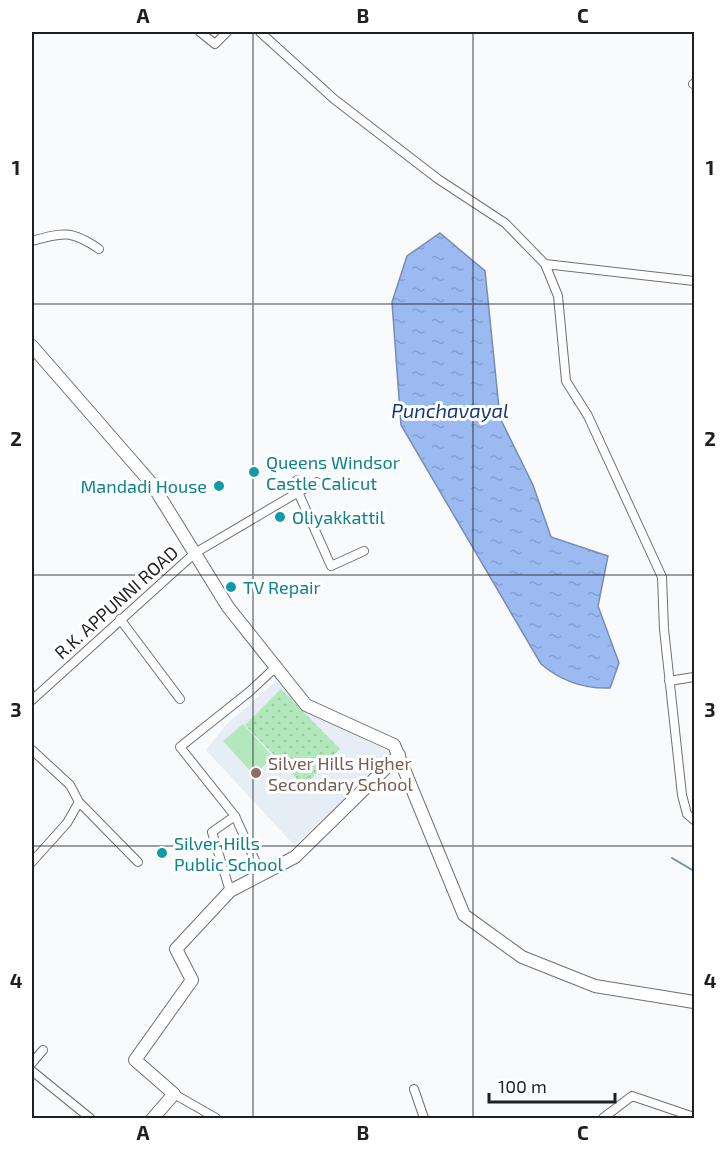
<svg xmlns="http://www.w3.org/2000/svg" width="726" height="1150" font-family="'Exo 2',sans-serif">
	<defs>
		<pattern id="park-dots" width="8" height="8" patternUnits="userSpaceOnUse" patternTransform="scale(1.5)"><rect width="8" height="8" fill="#b2e8bb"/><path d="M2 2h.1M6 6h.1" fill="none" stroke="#99c7a0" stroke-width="1.8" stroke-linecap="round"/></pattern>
		<pattern id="water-ripples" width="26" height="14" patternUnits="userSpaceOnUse" patternTransform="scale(1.5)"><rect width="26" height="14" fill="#9cbaf2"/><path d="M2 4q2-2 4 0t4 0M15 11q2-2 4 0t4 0" fill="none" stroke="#869fcf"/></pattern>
	</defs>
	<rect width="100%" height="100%" fill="#f8fafc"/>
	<path fill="#e6edf5" d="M 276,681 L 313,713 L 395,755 L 294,845 L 206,750 L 226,725 Z"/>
	<path fill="#b2e8bb" d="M 243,724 L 273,757 L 254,775 L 223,741 Z"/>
	<path fill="url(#park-dots)" d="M 281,689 L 340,749 L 304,786 L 245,725 Z"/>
	<path fill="url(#water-ripples)" stroke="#768cb3" stroke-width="1.5" d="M 440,233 L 485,271 L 500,418 L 533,485 L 551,537 L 608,556 L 598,606 L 619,663 L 610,688 C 584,689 561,681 541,664 L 401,425 L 392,302 L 407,256 Z"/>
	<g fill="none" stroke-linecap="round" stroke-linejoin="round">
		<path stroke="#768cb3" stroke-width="2" d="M 672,858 L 694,871"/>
		<g stroke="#6f7072" stroke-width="10">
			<path id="street" d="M 200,32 L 215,44 L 227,32
				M 260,32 L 334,99 L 438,179 L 505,223 L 545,264 L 558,296 L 566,381 L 588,416 L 662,577 L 664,629 L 682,795 L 687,814 L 694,820
				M 693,84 L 694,84
				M 32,241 C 63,232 72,230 99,249
				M 545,264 L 694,281
				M 302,490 L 317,482
				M 298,492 L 331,566 L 364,551
				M 120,619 L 180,699
				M 669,681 L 694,677
				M 32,700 L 195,553 L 302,490 L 297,480
				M 32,750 L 70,785 L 79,802 L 67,823 L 32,862
				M 79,802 L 138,862
				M 262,876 L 235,816 L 180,747 L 249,692 L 276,667
				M 230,891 L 212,832 L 235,816
				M 32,1063 L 43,1050
				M 32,1071 L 90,1118
				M 414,1089 L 424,1118
				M 174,1094 L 216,1118
				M 603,1118 L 632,1096 L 694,1117"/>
		</g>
		<g stroke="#6f7072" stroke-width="14">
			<path id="secondary" d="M 32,346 L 152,484 L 228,607 L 306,705 L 394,745 L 464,915 L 522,957 L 595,986 L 694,1002
				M 153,1118 L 174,1094 L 135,1060 L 192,980 L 176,949 L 230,891 L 295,857 L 399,755"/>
		</g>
		<use href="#street" stroke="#fff" stroke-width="8"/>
		<use href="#secondary" stroke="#fff" stroke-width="12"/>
	</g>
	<path fill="none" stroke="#1e1f20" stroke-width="1.5" stroke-opacity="0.55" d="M 253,32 L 253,1118M 473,32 L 473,1118M 32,304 L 694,304M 32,575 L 694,575M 32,846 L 694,846"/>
	<g fill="#0f9aa8" stroke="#fff" stroke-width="2">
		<circle cx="254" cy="472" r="6"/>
		<circle cx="219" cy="486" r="6"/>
		<circle cx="280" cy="517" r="6"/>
		<circle cx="231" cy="587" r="6"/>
		<circle cx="162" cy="853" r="6"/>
	</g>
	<circle fill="#8d6e63" stroke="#fff" stroke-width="2" cx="256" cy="773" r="6"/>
	<g text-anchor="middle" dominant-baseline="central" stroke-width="6" stroke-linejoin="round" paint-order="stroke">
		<g font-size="18" fill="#0d838f" stroke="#fff" text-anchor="start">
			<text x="266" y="462">Queens Windsor<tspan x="266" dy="21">Castle Calicut</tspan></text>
			<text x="207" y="486" text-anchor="end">Mandadi House</text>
			<text x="292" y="517">Oliyakkattil</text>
			<text x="243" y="587">TV Repair</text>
			<text x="174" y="843">Silver Hills<tspan x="174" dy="21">Public School</tspan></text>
		</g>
		<g font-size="18" fill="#1e1f20" stroke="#fff">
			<text transform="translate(116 602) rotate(-42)">R.K. APPUNNI ROAD</text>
		</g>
		<g font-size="18" fill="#785e54" stroke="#fff" text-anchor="start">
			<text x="268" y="763">Silver Hills Higher<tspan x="268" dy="21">Secondary School</tspan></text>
		</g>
		<g font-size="20" font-style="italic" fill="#143886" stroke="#fff">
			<text x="450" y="410">Punchavayal</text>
		</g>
	</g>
	<rect width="726" height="1150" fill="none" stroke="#ffffff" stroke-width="66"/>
	<path d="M489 1093v9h126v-9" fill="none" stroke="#1e1f20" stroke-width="3"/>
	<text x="498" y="1093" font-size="18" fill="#1e1f20" stroke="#ffffff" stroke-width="4.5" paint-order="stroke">100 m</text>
	<rect x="33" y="33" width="660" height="1084" fill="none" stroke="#1e1f20" stroke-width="2"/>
	<g font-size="20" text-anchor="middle" font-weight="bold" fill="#1e1f20">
		<text x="143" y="23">A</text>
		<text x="363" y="23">B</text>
		<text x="583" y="23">C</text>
		<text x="16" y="175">1</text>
		<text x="710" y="175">1</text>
		<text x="16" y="446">2</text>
		<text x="710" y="446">2</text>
		<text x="16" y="717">3</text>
		<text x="710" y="717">3</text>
		<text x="16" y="988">4</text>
		<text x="710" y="988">4</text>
		<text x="143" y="1140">A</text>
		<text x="363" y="1140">B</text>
		<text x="583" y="1140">C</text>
	</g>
</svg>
